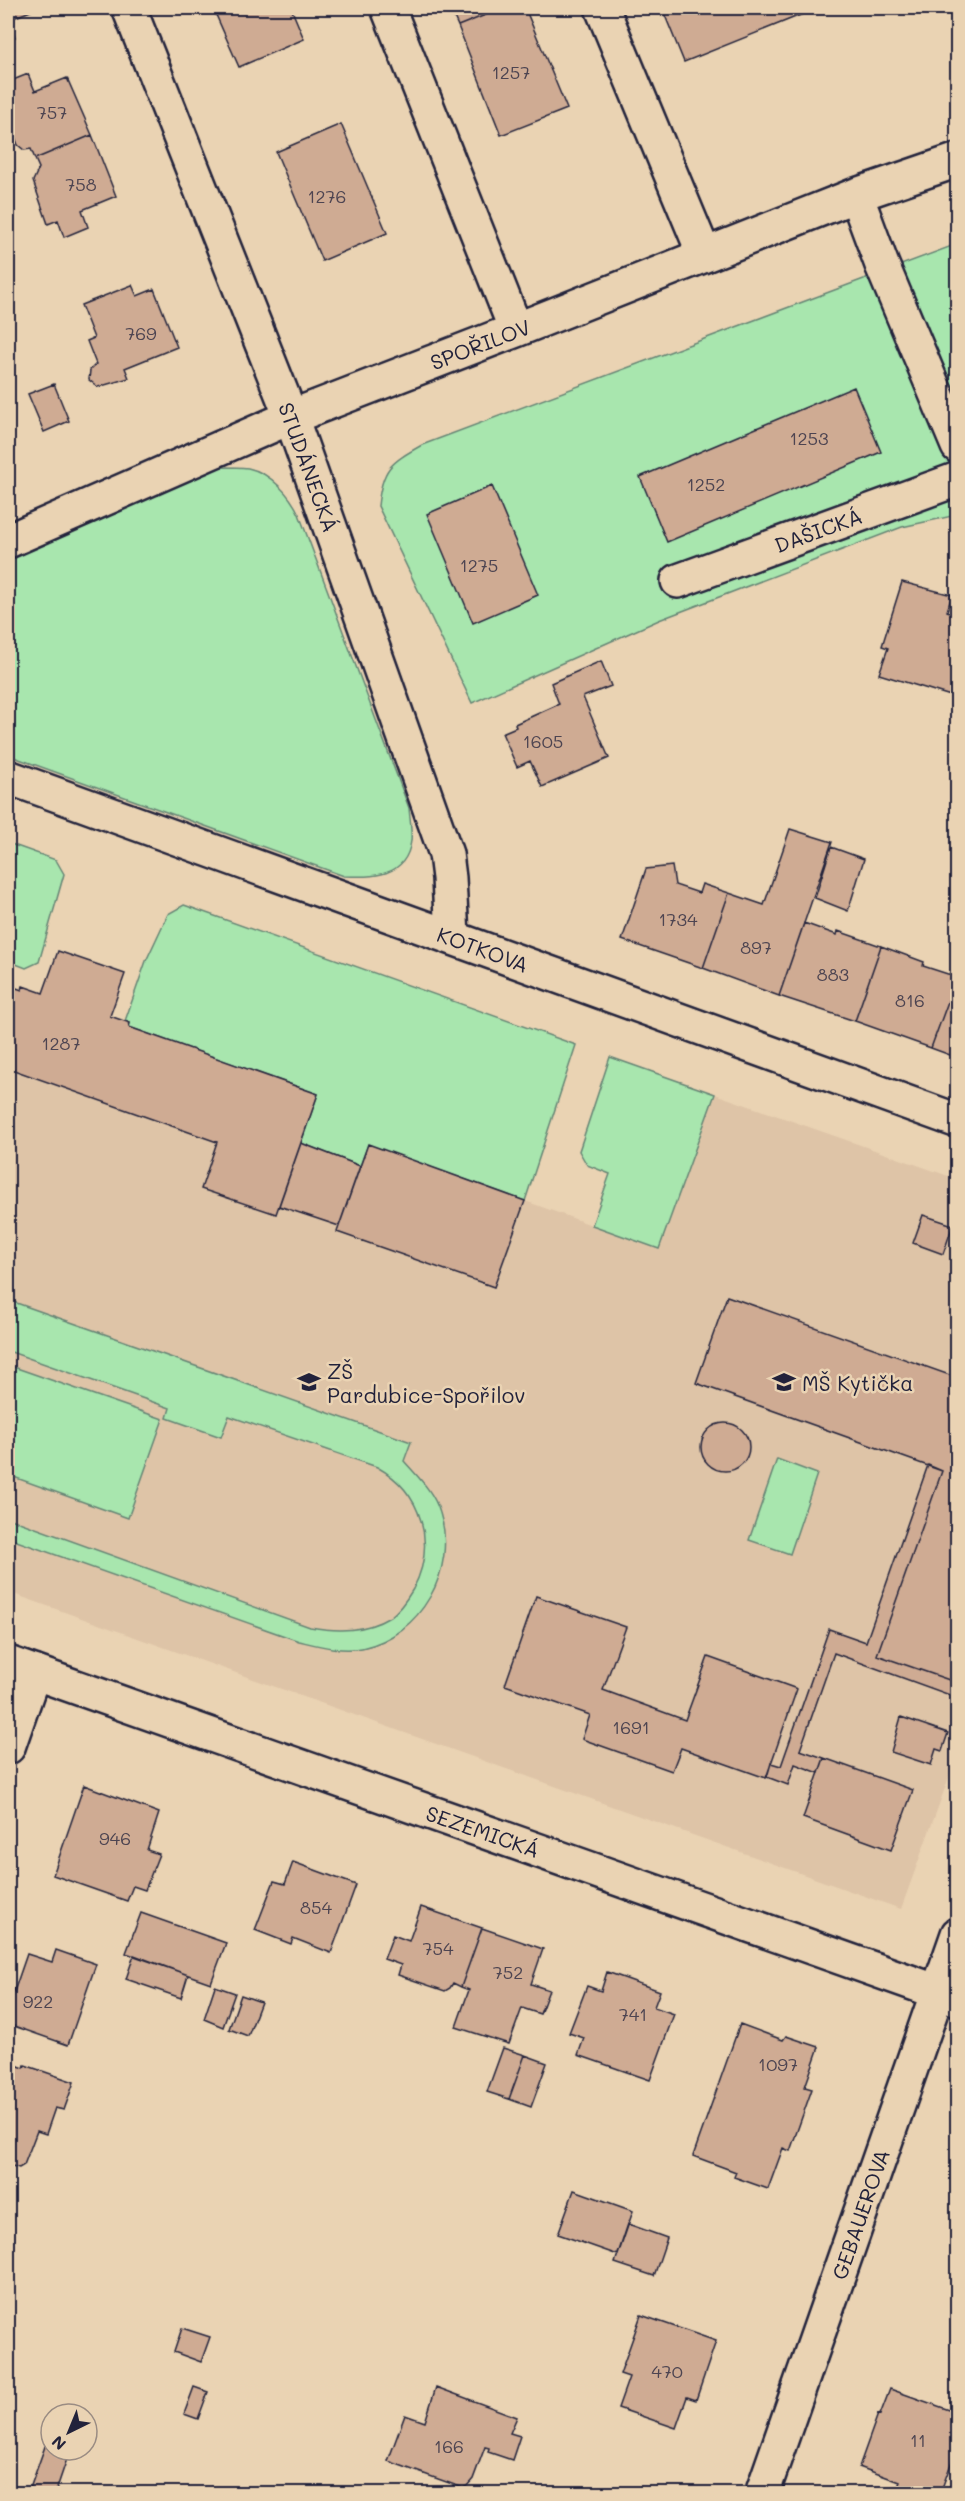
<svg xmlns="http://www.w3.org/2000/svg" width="965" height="2501" font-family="Mali,sans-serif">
	<rect width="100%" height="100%" fill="#ead3b3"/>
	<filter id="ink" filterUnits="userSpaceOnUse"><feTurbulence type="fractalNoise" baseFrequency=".0167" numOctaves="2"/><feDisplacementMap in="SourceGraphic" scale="12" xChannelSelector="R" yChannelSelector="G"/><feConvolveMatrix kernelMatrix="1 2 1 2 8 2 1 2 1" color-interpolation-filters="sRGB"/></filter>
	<g filter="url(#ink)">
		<path fill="#dec4a7" d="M 58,951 L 125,974 L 110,1016 L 130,1023 L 130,1028 L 318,1094 L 301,1143 L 359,1166 L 368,1144 L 658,1249 L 715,1094 L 957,1179 L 957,1755 L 901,1909 L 8,1592 L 8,985 L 21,990 L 23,986 L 43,992 Z"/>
		<path fill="#a8e6ae" stroke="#658474" stroke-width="1.5" d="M 957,244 L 957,515 L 902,527 L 659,620 L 472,703 L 378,506 C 382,468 390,463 422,445 Z
			M 220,467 C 229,467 239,467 248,468 C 271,473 290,495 299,514 L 409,808 C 410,819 412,831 411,841 C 406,878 372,877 344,876 L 8,755 L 8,555 Z
			M 8,843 L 56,860 L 64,874 L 39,962 L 26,968 L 8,961 Z
			M 184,905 L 576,1045 L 525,1201 L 368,1145 L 360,1166 L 301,1143 L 318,1094 L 129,1027 L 130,1023 L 125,1021 L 146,961 L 168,914 Z
			M 610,1057 L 715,1094 L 659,1249 L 592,1225 L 610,1174 L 587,1165 L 579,1151 Z
			M 8,1300 L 411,1442 L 404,1461 C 418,1477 434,1492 440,1513 C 458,1569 421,1636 362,1648 C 341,1652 320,1646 299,1641 L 8,1538 L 8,1518 L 310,1627 C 338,1632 365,1632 390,1617 C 400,1610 407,1599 413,1589 C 437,1544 422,1492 377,1467 L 229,1416 L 221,1437 L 167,1418 L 170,1408 L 8,1351 Z
			M 8,1365 L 163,1419 L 128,1518 L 8,1475 Z
			M 777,1459 L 817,1474 L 790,1554 L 749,1540 Z"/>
		<path fill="#cfab93" stroke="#22223b" stroke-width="1.5" d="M 8,8 L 38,8 L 8,20 L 15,37 L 8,40 Z
			M 213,8 L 291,8 L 304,39 L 239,67 Z
			M 450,8 L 503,8 L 458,26 Z
			M 503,8 L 525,8 L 567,109 L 501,135 L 458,26 Z
			M 662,8 L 818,8 L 684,62 Z
			M 28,74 L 35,91 L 67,78 L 92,135 L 35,159 L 31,149 L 24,150 L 18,145 L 8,119 L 8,102 L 12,100 L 8,91 L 8,82 Z
			M 341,124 L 387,233 L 322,261 L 276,152 Z
			M 92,135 L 116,196 L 82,210 L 88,227 L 64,237 L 58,220 L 48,224 L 33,181 L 39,168 L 35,159 Z
			M 132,285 L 137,296 L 154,289 L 177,347 L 125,368 L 129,378 L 98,387 L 89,380 L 90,370 L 96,364 L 87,341 L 94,338 L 81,305 Z
			M 54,384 L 69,421 L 44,432 L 28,394 Z
			M 854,387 L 881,452 L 667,542 L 640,477 Z
			M 492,486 L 538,595 L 473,623 L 427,514 Z
			M 902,582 L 952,595 L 947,611 L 958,615 L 958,686 L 954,697 L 879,674 L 888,648 L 882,646 Z
			M 601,661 L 611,686 L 583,697 L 609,758 L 542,787 L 530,761 L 517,767 L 502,733 L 516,727 L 515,724 L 559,704 L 551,683 Z
			M 790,829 L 832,842 L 779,996 L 703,968 L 729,893 L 764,905 Z
			M 831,847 L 864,859 L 848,911 L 815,898 Z
			M 672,866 L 675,885 L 699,893 L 702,884 L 729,893 L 703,968 L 622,940 L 646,869 Z
			M 804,923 L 837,935 L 838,931 L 881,946 L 855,1021 L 779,996 Z
			M 881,946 L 924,962 L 923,966 L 957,977 L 931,1048 L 855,1021 Z
			M 58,951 L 125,974 L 110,1016 L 130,1023 L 129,1027 L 318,1094 L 276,1214 L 201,1189 L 217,1142 L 8,1068 L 8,985 L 22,990 L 23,986 L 43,993 Z
			M 957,977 L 958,978 L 958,1058 L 931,1048 Z
			M 301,1143 L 360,1166 L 339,1226 L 279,1206 Z
			M 368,1144 L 525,1201 L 494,1287 L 337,1232 Z
			M 923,1215 L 953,1225 L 943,1254 L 913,1243 Z
			M 727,1296 L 958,1378 L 958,1438 L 955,1447 L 958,1448 L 958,1683 L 877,1655 L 942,1471 L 696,1383 Z
			M701 1447a24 24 0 1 1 48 0a24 24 0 1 1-48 0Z
			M 928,1465 L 942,1471 L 877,1655 L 958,1683 L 958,1698 L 834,1653 L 800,1750 L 824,1758 L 819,1773 L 795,1764 L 788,1785 L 767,1777 L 771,1763 L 781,1766 L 829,1629 L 866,1642 Z
			M 536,1596 L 626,1627 L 603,1690 L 685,1720 L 708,1657 L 797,1689 L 766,1778 L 681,1748 L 672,1771 L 582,1739 L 590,1715 L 505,1685 Z
			M 901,1717 L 948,1733 L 942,1751 L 936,1749 L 931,1765 L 891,1752 Z
			M 824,1758 L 913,1790 L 891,1850 L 803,1818 Z
			M 84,1785 L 159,1813 L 147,1850 L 159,1854 L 145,1890 L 133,1886 L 127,1901 L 53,1875 Z
			M 293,1862 L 356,1885 L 331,1953 L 293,1938 L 291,1944 L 255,1930 L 274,1881 L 285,1884 Z
			M 421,1907 L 482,1928 L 461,1987 L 453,1983 L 450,1988 L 445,1991 L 398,1975 L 401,1965 L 384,1959 L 393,1935 L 409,1941 Z
			M 141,1913 L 226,1943 L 211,1983 L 126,1953 Z
			M 482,1928 L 543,1949 L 531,1984 L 549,1990 L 540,2014 L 522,2008 L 509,2044 L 456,2027 L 469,1990 L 461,1987 Z
			M 56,1950 L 96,1964 L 68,2045 L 8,2024 L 8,2009 L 27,1954 L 52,1962 Z
			M 134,1955 L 188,1975 L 181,1998 L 126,1979 Z
			M 607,1972 L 660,1991 L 654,2007 L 674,2014 L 650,2080 L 578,2055 L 584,2038 L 569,2033 L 587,1986 L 601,1991 Z
			M 215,1986 L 235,1993 L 223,2027 L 204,2019 Z
			M 241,1995 L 261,2002 L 248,2036 L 229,2029 Z
			M 740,2024 L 783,2040 L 786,2036 L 819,2047 L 805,2087 L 812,2089 L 790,2151 L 783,2148 L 768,2189 L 734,2177 L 736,2172 L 693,2156 Z
			M 503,2048 L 525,2055 L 509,2099 L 487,2092 Z
			M 525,2055 L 547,2063 L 531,2107 L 509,2099 Z
			M 8,2062 L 24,2068 L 25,2065 L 74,2082 L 64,2110 L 55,2108 L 46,2134 L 37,2131 L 24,2165 L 19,2168 L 8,2165 Z
			M 574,2190 L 633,2211 L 618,2255 L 558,2234 Z
			M 628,2224 L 667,2238 L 654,2276 L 615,2263 Z
			M 641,2315 L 716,2341 L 696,2400 L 687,2397 L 676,2428 L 618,2408 L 629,2377 L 620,2374 Z
			M 182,2328 L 210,2337 L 201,2362 L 174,2352 Z
			M 194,2387 L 208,2392 L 198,2419 L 184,2414 Z
			M 436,2387 L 517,2417 L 510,2433 L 520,2436 L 512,2460 L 488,2452 L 489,2448 L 485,2447 L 473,2479 L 467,2486 L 463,2488 L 388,2461 L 405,2415 L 425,2422 Z
			M 890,2389 L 958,2413 L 958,2445 L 942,2488 L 937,2487 L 935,2494 L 897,2494 L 895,2493 L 900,2482 L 859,2467 L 878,2414 L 880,2415 Z
			M 48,2438 L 51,2439 L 51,2450 L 70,2450 L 55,2494 L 28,2494 Z"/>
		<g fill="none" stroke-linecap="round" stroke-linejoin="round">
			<g stroke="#22223b" stroke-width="38">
				<path id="minor" d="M 129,8 L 291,417 L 446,854 L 449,878 L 452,937
					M 388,8 L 516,330
					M 602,8 L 704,254
					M 856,195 L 882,265 L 958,446
					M 8,541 L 291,417 L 516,330 L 856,195 L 958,160
					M 678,581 L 958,479
					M 8,777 L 958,1121
					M 8,1663 L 958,1999
					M 8,1747 L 34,1672
					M 762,2494 L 958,1934"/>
			</g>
			<use href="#minor" stroke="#ead3b3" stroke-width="33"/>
		</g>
	</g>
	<defs>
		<g id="school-bare" transform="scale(1.8)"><path d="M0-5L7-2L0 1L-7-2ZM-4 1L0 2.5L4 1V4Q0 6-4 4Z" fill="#22223b" stroke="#ead3b3" stroke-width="2.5" paint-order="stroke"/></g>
	</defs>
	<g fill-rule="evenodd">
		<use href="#school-bare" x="309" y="1382"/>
		<use href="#school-bare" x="784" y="1382"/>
	</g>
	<g text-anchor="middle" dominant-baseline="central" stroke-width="5" stroke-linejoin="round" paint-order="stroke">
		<g font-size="18" fill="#4d4451">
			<text x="511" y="72">1257</text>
			<text x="52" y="112">757</text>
			<text x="81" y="184">758</text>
			<text x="327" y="196">1276</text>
			<text x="141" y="333">769</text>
			<text x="809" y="438">1253</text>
			<text x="706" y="484">1252</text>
			<text x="479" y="565">1275</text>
			<text x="543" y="741">1605</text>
			<text x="678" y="919">1734</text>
			<text x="756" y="947">897</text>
			<text x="833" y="974">883</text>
			<text x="910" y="1000">816</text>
			<text x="61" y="1043">1287</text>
			<text x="631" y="1727">1691</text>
			<text x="115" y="1838">946</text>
			<text x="316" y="1907">854</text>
			<text x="438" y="1948">754</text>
			<text x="508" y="1972">752</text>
			<text x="38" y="2001">922</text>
			<text x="633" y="2014">741</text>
			<text x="778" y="2064">1097</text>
			<text x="667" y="2371">470</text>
			<text x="918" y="2440">11</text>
			<text x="449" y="2446">166</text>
		</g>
		<g font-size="21" fill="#22223b" stroke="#ead3b3">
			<text transform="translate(480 344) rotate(-21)">SPOŘILOV</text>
			<text transform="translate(309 467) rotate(70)">STUDÁNECKÁ</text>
			<text transform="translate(818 530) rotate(-20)">DAŠICKÁ</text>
			<text transform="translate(483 949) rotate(20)">KOTKOVA</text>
			<text transform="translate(483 1831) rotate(19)">SEZEMICKÁ</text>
			<text transform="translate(860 2214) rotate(-71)">GEBAUEROVA</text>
		</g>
		<g font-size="21" fill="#22223b" stroke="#ead3b3" text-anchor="start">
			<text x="327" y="1370">ZŠ<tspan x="327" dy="24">Pardubice-Spořilov</tspan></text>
			<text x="802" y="1382">MŠ Kytička</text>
		</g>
	</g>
	<rect width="965" height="2501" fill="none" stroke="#ead3b3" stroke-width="30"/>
	<rect x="15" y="15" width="935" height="2471" fill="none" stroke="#22223b" stroke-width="2" filter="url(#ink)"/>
	<g transform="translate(69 2432) rotate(223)"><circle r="28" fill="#ead3b3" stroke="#9a8c83" stroke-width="1.5"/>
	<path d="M0-4.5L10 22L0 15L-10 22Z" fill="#22223b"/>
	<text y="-9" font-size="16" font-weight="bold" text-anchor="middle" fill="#22223b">N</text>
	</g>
</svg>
